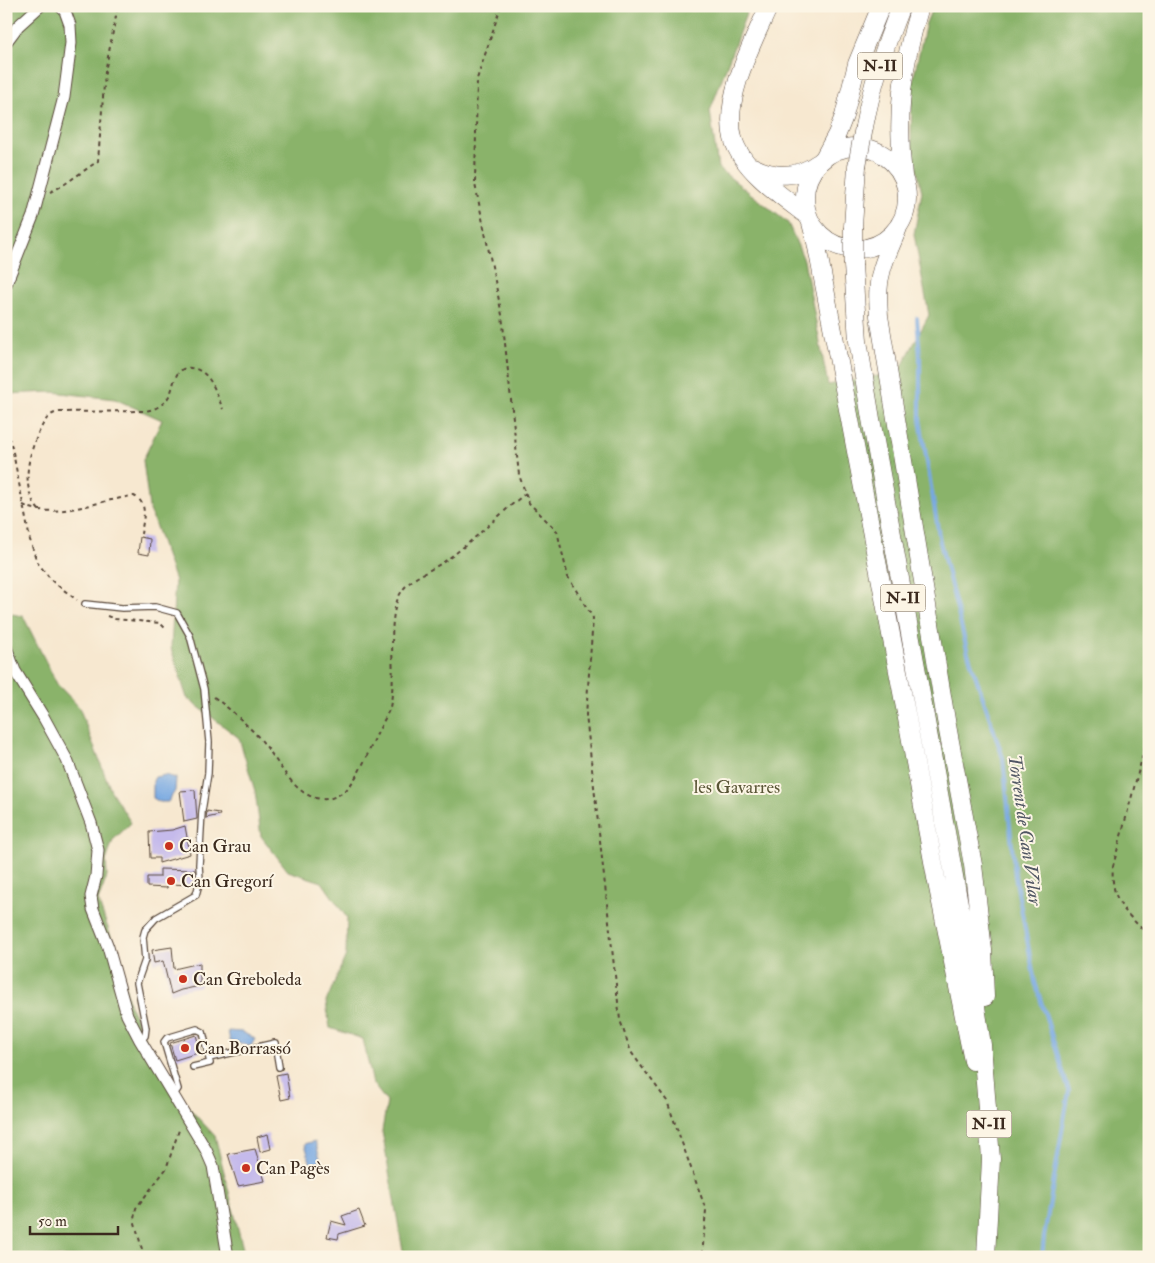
<svg xmlns="http://www.w3.org/2000/svg" width="1155" height="1263" font-family="'IM FELL Double Pica',serif">
	<rect width="100%" height="100%" fill="#fcf5e5"/>
	<filter id="ink" filterUnits="userSpaceOnUse"><feTurbulence type="fractalNoise" baseFrequency=".02" numOctaves="2"/><feDisplacementMap in="SourceGraphic" scale="10" xChannelSelector="R" yChannelSelector="G"/><feConvolveMatrix kernelMatrix="1 2 1 2 8 2 1 2 1" color-interpolation-filters="sRGB"/></filter>
	<filter id="wash" filterUnits="userSpaceOnUse"><feTurbulence type="fractalNoise" baseFrequency=".0096" numOctaves="4" result="noise"/><feDisplacementMap in="SourceGraphic" scale="20" xChannelSelector="R" yChannelSelector="G"/><feGaussianBlur stdDeviation="1.12" result="paint"/><feColorMatrix in="noise" values="0 0 0 0 0 0 0 0 0 0 0 0 0 0 0 0 0 1.4 0 .05"/><feComposite in="paint" operator="in"/></filter>
	<g filter="url(#wash)">
		<rect width="100%" height="100%" fill="#f7e8d0"/>
		<path fill="#8ab36a" stroke="#626e44" d="M 6,6 L 749,6 L 710,111 L 718,168 L 788,223 L 804,260 L 828,385 L 899,372 L 929,315 L 914,234 L 922,192 L 911,143 L 912,84 L 926,23 L 933,6 L 1149,6 L 1149,1257 L 404,1257 L 382,1131 L 387,1102 L 373,1084 L 363,1039 L 330,1028 L 326,1002 L 346,955 L 347,918 L 322,882 L 288,871 L 261,836 L 255,791 L 239,738 L 187,698 L 171,648 L 175,581 L 149,507 L 143,460 L 162,420 L 115,399 L 52,392 L 6,394 Z
			M 6,613 L 23,616 L 57,684 L 79,707 L 111,791 L 131,823 L 113,840 L 106,861 L 107,876 L 98,901 L 121,964 L 129,1003 L 150,1050 L 186,1105 L 215,1136 L 245,1257 L 6,1257 Z"/>
		<path fill="#77a8e2" stroke="#596980" d="M 165,775 L 176,778 L 175,791 L 168,802 L 160,802 L 153,798 L 153,781 L 155,777 Z
			M 228,1031 L 242,1032 L 255,1039 L 251,1046 C 243,1045 239,1041 230,1041 Z
			M 315,1141 L 321,1161 L 311,1165 L 305,1144 Z"/>
		<g fill="none" stroke-linecap="round" stroke-linejoin="round">
			<path stroke="#77a8e2" stroke-width="4" d="M 917,318 L 920,358 L 920,419 L 940,542 L 968,653 L 1003,758 L 1015,876 L 1035,982 L 1069,1091 L 1044,1237 L 1042,1257"/>
		</g>
		<g id="blocks">
			<path fill="#c5baeb" d="M 140,537 L 150,539 L 149,555 L 138,553 Z
				M 195,790 L 197,819 L 184,822 L 180,791 Z
				M 207,811 L 219,813 L 220,815 L 206,818 Z
				M 185,826 L 190,854 L 159,863 L 159,858 L 150,858 L 149,832 L 172,830 Z
				M 160,869 L 195,870 L 194,885 L 168,884 L 167,888 L 147,887 L 147,877 L 160,877 Z
				M 172,947 L 174,969 L 200,963 L 200,986 L 181,990 L 171,994 L 163,961 L 154,963 L 152,950 Z
				M 196,1035 L 201,1052 L 175,1060 L 170,1043 Z
				M 286,1073 L 290,1098 L 281,1100 L 276,1075 Z
				M 268,1134 L 271,1149 L 260,1152 L 257,1137 Z
				M 255,1149 L 265,1181 L 238,1186 L 228,1154 Z
				M 359,1210 L 365,1226 L 339,1234 L 338,1239 L 327,1237 L 331,1221 L 346,1225 L 342,1216 Z"/>
		</g>
	</g>
	<g filter="url(#ink)">
		<use href="#blocks" fill-opacity="0" stroke="#574639" stroke-width="1"/>
		<g fill="none" stroke-linecap="round" stroke-linejoin="round">
			<g stroke="#574639" stroke-width="8">
				<path id="service" d="M 85,604 L 122,608 L 155,607 L 177,613 L 190,636 L 204,689 L 209,742 L 208,773 L 202,811 L 199,865 L 200,880 L 196,895 L 156,918 L 145,930 L 143,937 L 145,960 L 137,983 L 146,1028 L 145,1036 L 140,1040
					M 209,1058 L 275,1043 L 279,1067
					M 173,1096 L 178,1089 L 164,1042 L 167,1038 L 197,1029 L 203,1032 L 210,1063 L 193,1067"/>
			</g>
			<g stroke="#574639" stroke-width="13">
				<path id="minor" d="M 6,42 L 18,26 L 40,6
					M 6,284 L 33,216 L 64,97 L 71,43 L 70,25 L 65,11 L 60,6
					M 6,647 L 15,671 L 44,718 L 67,760 L 91,823 L 98,850 L 96,876 L 91,896 L 93,909 L 108,947 L 127,1015 L 140,1040 L 206,1150 L 213,1166 L 228,1257"/>
			</g>
			<g stroke="#574639" stroke-width="19">
				<path id="trunk" d="M 769,6 C 753,42 723,97 733,138 C 741,169 784,198 809,217
					M 864,127 C 872,85 885,45 901,6
					M805 198a51 51 0 1 1 102 0a51 51 0 1 1-102 0Z
					M 824,158 L 837,134 L 844,116 L 857,64 L 881,6
					M 753,167 C 775,178 798,178 818,163
					M 903,176 C 896,115 902,65 920,6
					M 811,223 L 816,242 L 906,713 L 936,878 L 973,1061
					M 899,225 C 894,240 886,254 882,269 C 877,285 878,300 879,316 L 946,720 L 973,865 L 983,950 L 985,997
					M 853,227 L 857,166
					M 853,265 L 858,341 L 871,419 L 964,931 L 982,1045 L 991,1159 L 986,1257"/>
			</g>
			<path stroke="#574639" stroke-width="2" stroke-dasharray="4 4" stroke-linecap="butt" d="M 501,6 L 477,79 L 475,184 L 502,315 L 519,475 L 529,503 L 557,531 L 568,577 L 593,618 L 586,715 L 620,1020 L 631,1052 L 667,1101 L 706,1210 L 702,1257
				M 50,192 L 62,186 L 98,161 L 105,72 L 118,6
				M 6,429 L 12,447 L 30,540 L 37,562 L 52,581 L 77,600
				M 23,505 C 49,518 85,506 111,500 C 119,499 127,496 134,496 C 149,503 143,520 141,534
				M 39,510 C 20,488 28,455 39,432 C 44,422 48,413 60,412 L 144,411 C 156,410 166,404 171,392 C 173,386 174,379 178,373 C 182,369 186,367 191,368 C 211,370 216,394 223,409
				M 107,616 L 115,619 L 160,623 L 165,628
				M 214,697 C 231,710 247,724 261,740 C 278,759 293,797 322,799 C 330,800 340,795 346,790 C 360,775 368,752 377,734 C 381,725 387,716 390,707 C 391,702 392,697 392,692 C 395,664 386,614 402,591 C 411,577 431,571 445,561 C 474,541 498,515 526,493
				M 1149,732 L 1113,866 C 1110,902 1126,912 1149,936
				M 144,1257 L 134,1219 L 136,1208 L 166,1169 L 180,1127"/>
			<use href="#service" stroke="#fff" stroke-width="5.5"/>
			<use href="#minor" stroke="#fff" stroke-width="11"/>
			<use href="#trunk" stroke="#fff" stroke-width="18"/>
			<g stroke="#574639" stroke-width="19" stroke-linecap="butt">
				<path id="trunk-bridge" d="M 857,166 L 864,127
					M 853,265 L 853,227"/>
			</g>
			<use href="#trunk-bridge" stroke="#fff" stroke-width="18"/>
		</g>
	</g>
	<g fill="#c8321e" stroke="#fcf5e5" stroke-width="2">
		<circle cx="169" cy="846" r="5"/>
		<circle cx="171" cy="881" r="5"/>
		<circle cx="183" cy="979" r="5"/>
		<circle cx="185" cy="1048" r="5"/>
		<circle cx="246" cy="1168" r="5"/>
	</g>
	<g text-anchor="middle" dominant-baseline="central" stroke-width="4" stroke-linejoin="round" paint-order="stroke">
		<g fill="#fcf5e5" stroke="#75675a" stroke-width="1">
			<rect x="857.5" y="52.5" width="45" height="27" rx="4"/>
			<rect x="880.5" y="584.5" width="45" height="27" rx="4"/>
			<rect x="966.5" y="1110.5" width="45" height="27" rx="4"/>
		</g>
		<g font-size="16" font-weight="bold" fill="#3b2a1e">
			<text x="880" y="66">N-II</text>
			<text x="903" y="598">N-II</text>
			<text x="989" y="1124">N-II</text>
		</g>
		<g font-size="18" fill="#585435" stroke="#fcf5e5">
			<text x="737" y="787">les Gavarres</text>
		</g>
		<g font-size="18" fill="#3b2a1e" stroke="#fcf5e5" text-anchor="start">
			<text x="179" y="846">Can Grau</text>
			<text x="181" y="881">Can Gregorí</text>
			<text x="193" y="979">Can Greboleda</text>
			<text x="195" y="1048">Can Borrassó</text>
			<text x="256" y="1168">Can Pagès</text>
		</g>
		<g font-size="19" font-style="italic" fill="#505663" stroke="#fcf5e5">
			<text transform="translate(1025 830) rotate(82)">Torrent de Can Vilar</text>
		</g>
	</g>
	<rect width="1155" height="1263" fill="none" stroke="#fcf5e5" stroke-width="25"/>
	<path d="M30 1226v8h88v-8" fill="none" stroke="#3b2a1e" stroke-width="2.5"/>
	<text x="38" y="1226" font-size="15" fill="#3b2a1e" stroke="#fcf5e5" stroke-width="4" paint-order="stroke">50 m</text>
</svg>
